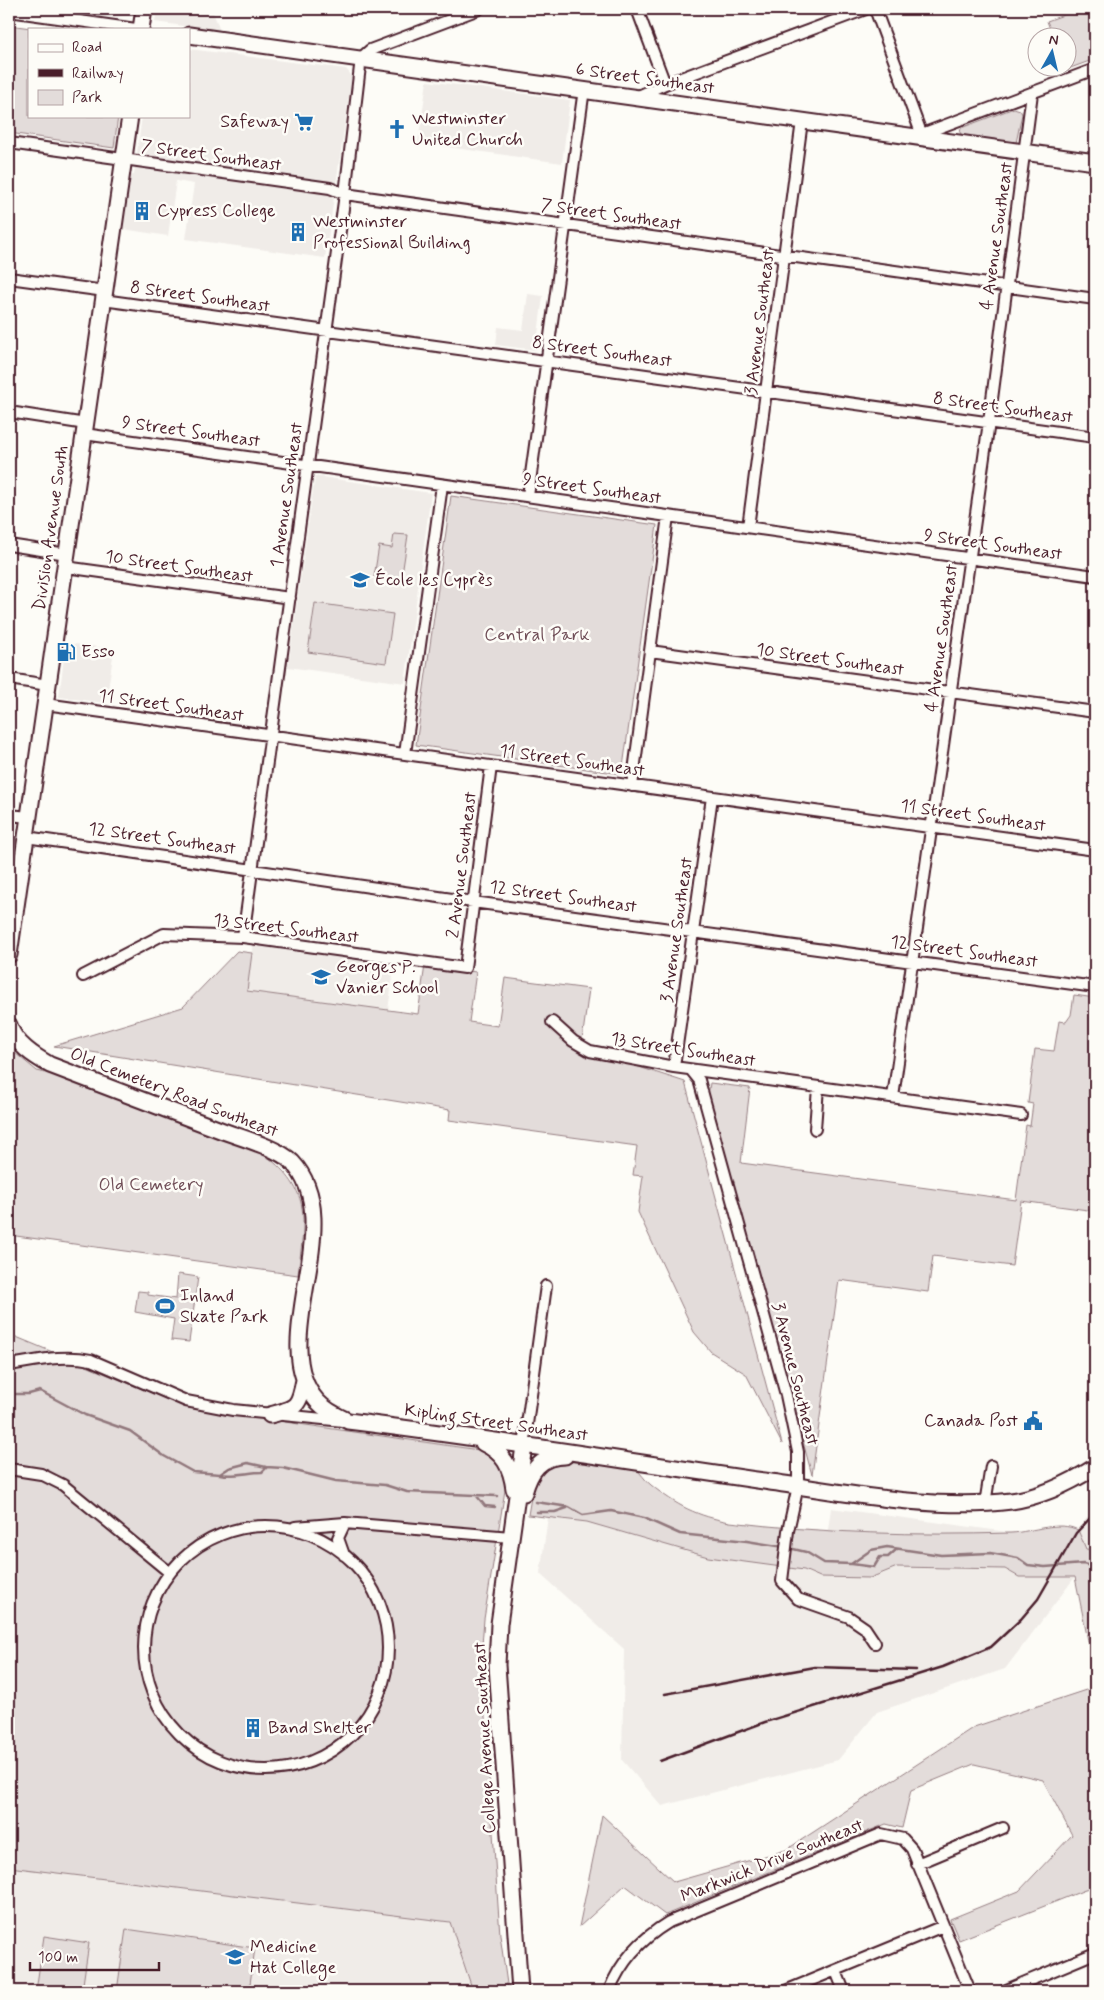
<svg xmlns="http://www.w3.org/2000/svg" width="1104" height="2000" font-family="Mynerve,sans-serif">
	<rect width="100%" height="100%" fill="#fdfcf7"/>
	<filter id="ink" filterUnits="userSpaceOnUse"><feTurbulence type="fractalNoise" baseFrequency=".02" numOctaves="2"/><feDisplacementMap in="SourceGraphic" scale="10" xChannelSelector="R" yChannelSelector="G"/><feConvolveMatrix kernelMatrix="1 2 1 2 8 2 1 2 1" color-interpolation-filters="sRGB"/></filter>
	<g filter="url(#ink)">
		<path fill="#f0ece8" d="M 157,9 L 212,9 L 220,31 L 155,22 Z
			M 189,49 L 346,69 L 352,76 L 325,258 L 186,239 L 194,184 L 176,181 L 168,236 L 123,229 L 131,175 L 134,175 L 142,116 L 189,116 Z
			M 427,81 L 570,100 L 562,163 L 418,143 Z
			M 528,294 L 543,296 L 536,350 L 496,345 L 498,327 L 523,330 Z
			M 315,476 L 431,493 L 405,683 L 288,667 Z
			M 66,643 L 114,649 L 106,703 L 59,697 Z
			M 253,943 L 395,962 L 388,1010 L 246,991 Z
			M 1095,1507 L 1095,1550 L 1086,1549 L 1078,1530 Z
			M 831,1508 L 1015,1533 L 924,1536 L 828,1530 Z
			M 548,1517 L 587,1522 L 708,1557 L 804,1570 L 820,1577 L 870,1578 L 896,1567 L 1005,1569 L 1020,1577 L 1075,1577 L 1005,1669 L 877,1712 L 838,1760 L 662,1806 L 622,1760 L 624,1649 L 540,1574 Z
			M 9,1867 L 450,1922 L 473,1991 L 9,1991 Z"/>
		<path fill="#e3dcda" stroke="#967e82" d="M 1080,9 L 1095,9 L 1095,59 L 1065,70 L 1066,38 L 1053,37 L 1047,21 Z
			M 9,25 L 38,29 L 29,29 L 29,116 L 118,116 L 114,148 L 9,133 Z
			M 1014,108 L 1020,110 L 1022,114 L 1016,143 L 964,136 L 960,133 L 961,128 Z
			M 451,496 L 657,525 L 622,774 L 416,745 Z
			M 394,534 L 408,535 L 401,581 L 374,577 L 379,546 L 392,548 Z
			M 315,603 L 393,614 L 386,663 L 308,652 Z
			M 237,951 L 252,953 L 247,991 L 418,1014 L 425,965 L 476,972 L 469,1022 L 498,1026 L 505,978 L 589,989 L 581,1048 L 685,1082 L 782,1444 L 746,1374 L 711,1352 L 694,1332 L 638,1212 L 643,1176 L 633,1175 L 637,1146 L 449,1120 L 450,1110 L 54,1046 L 183,1007 Z
			M 1074,995 L 1095,998 L 1095,1211 L 1021,1201 L 1012,1266 L 933,1256 L 928,1292 L 839,1280 L 812,1475 L 708,1095 L 710,1083 L 750,1088 L 741,1163 L 1016,1200 L 1026,1125 L 1030,1126 L 1033,1104 L 1028,1103 L 1035,1049 L 1054,1051 L 1059,1021 L 1066,1022 L 1071,1015 Z
			M 9,1048 L 37,1071 L 63,1077 L 265,1155 C 314,1192 304,1221 298,1275 L 9,1235 Z
			M 178,1274 L 198,1277 L 189,1342 L 171,1340 L 174,1319 L 135,1312 L 138,1291 L 148,1292 L 148,1295 L 176,1299 Z
			M 9,1334 L 188,1408 L 479,1450 C 498,1455 503,1466 506,1484 L 484,1619 L 481,1658 L 500,1935 L 508,1991 L 473,1991 L 450,1922 L 9,1867 Z
			M 564,1461 L 635,1469 C 642,1473 644,1480 651,1485 C 677,1506 697,1516 730,1522 C 823,1533 917,1536 1011,1533 C 1033,1532 1058,1520 1078,1530 L 1086,1549 L 1095,1550 L 1095,1675 L 1075,1577 L 1019,1577 L 1005,1569 L 897,1567 L 870,1578 L 820,1577 L 804,1570 L 708,1557 L 587,1522 L 528,1515 L 535,1474 L 542,1466 Z
			M 1095,1687 L 1095,1888 L 1085,1890 L 959,1940 L 950,1919 L 1019,1891 L 1072,1835 L 1043,1780 L 974,1764 L 911,1790 L 902,1828 L 886,1824 L 665,1915 L 625,1885 L 579,1927 L 602,1815 L 674,1882 L 786,1850 L 974,1727 Z
			M 126,1929 L 255,1948 L 249,1991 L 117,1991 Z
			M 44,1936 L 89,1943 L 82,1991 L 36,1991 Z"/>
		<g fill="none" stroke-linecap="round" stroke-linejoin="round">
			<path stroke="#91777b" stroke-width="2.5" d="M 9,1394 L 29,1394 L 40,1391 L 85,1415 L 130,1431 L 164,1456 L 193,1472 L 220,1474 L 229,1468 L 248,1463 L 266,1467 L 283,1468 L 336,1481 L 385,1485 L 407,1492 L 497,1496
				M 220,1474 C 233,1477 249,1472 262,1472 L 266,1468
				M 476,1495 L 485,1506 L 495,1507
				M 536,1502 L 569,1507 L 583,1515 L 611,1511 L 644,1518 L 680,1534 L 747,1541 L 784,1547
				M 537,1512 L 555,1512 L 567,1508
				M 789,1548 L 806,1552 L 824,1563 L 851,1564 L 871,1550 L 887,1547 L 941,1555 L 990,1553 L 1018,1558 L 1028,1565 L 1045,1567 L 1083,1564 L 1095,1567
				M 852,1564 L 874,1567 L 880,1557 L 888,1557 L 897,1549"/>
			<g stroke="#4a1f2b" stroke-width="14">
				<path id="street" d="M 637,9 L 665,84
					M 875,9 L 923,138
					M 9,11 L 136,29
					M 636,97 L 665,84 L 866,9
					M 922,134 L 1095,69
					M 9,143 L 330,188 L 345,194 L 1095,299
					M 9,278 L 105,291
					M 103,300 L 1095,437
					M 9,412 L 86,424
					M 84,434 L 1095,576
					M 528,496 L 584,89
					M 748,527 L 802,121
					M 9,545 L 67,554
					M 65,567 L 290,598
					M 650,651 L 1095,712
					M 9,679 L 48,685
					M 45,704 L 1095,850
					M 405,754 L 442,485
					M 632,786 L 668,516
					M 9,815 L 29,817
					M 26,837 L 473,902 L 1095,987
					M 243,937 L 345,194 L 361,58 L 370,50 L 479,9
					M 83,976 L 164,934 L 243,937 L 465,968 L 491,766
					M 552,1022 L 573,1041 L 590,1051 L 674,1067 L 1021,1115
					M 674,1067 L 712,797
					M 691,1070 L 699,1080 L 786,1395 L 798,1452 L 798,1486 L 788,1531 L 782,1581 L 798,1599 L 849,1617 L 865,1628 L 875,1643
					M 893,1097 L 989,422 L 1032,93
					M 815,1129 L 818,1087
					M 9,1365 C 36,1361 64,1354 91,1360 L 186,1401 L 233,1410 L 343,1421
					M 524,1446 L 546,1286
					M 9,1469 L 41,1474 L 63,1485 L 169,1572
					M 985,1504 L 991,1466
					M144 1648a122 122 0 1 1 244 0a122 122 0 1 1-244 0Z
					M 295,1527 L 345,1523 L 511,1537
					M 344,1555 L 338,1538 L 345,1523
					M 917,1864 L 1003,1828
					M 836,1971 L 844,1991
					M 609,1991 C 621,1960 641,1939 669,1922 L 881,1834 L 903,1839 L 912,1849 L 970,1991
					M 785,1991 L 943,1926
					M 1004,1991 L 1095,1953"/>
			</g>
			<g stroke="#4a1f2b" stroke-width="19">
				<path id="secondary" d="M 141,29 L 144,9
					M 189,35 L 1095,162
					M 9,955 L 130,116
					M 9,1025 C 15,1044 34,1056 50,1065 C 108,1087 165,1109 223,1131 C 242,1138 278,1148 292,1162 C 350,1223 264,1341 317,1401 C 325,1410 337,1416 348,1421 C 487,1438 626,1461 764,1481 C 842,1492 933,1511 1011,1501 C 1041,1497 1070,1483 1095,1467
					M 270,1415 C 297,1408 299,1407 304,1380
					M 483,1443 C 504,1453 511,1467 514,1489
					M 524,1493 C 530,1471 540,1456 565,1456
					M 520,1991 L 497,1665 L 499,1624 L 524,1446"/>
			</g>
			<use href="#street" stroke="#fdfcf7" stroke-width="10"/>
			<use href="#secondary" stroke="#fdfcf7" stroke-width="15"/>
			<path stroke="#4a1f2b" stroke-width="2.5" d="M 665,1694 L 815,1667 L 916,1670
				M 660,1761 L 765,1722 L 943,1667 L 991,1647 L 1021,1619 L 1038,1599 L 1076,1533 L 1095,1513"/>
		</g>
	</g>
	<defs>
		<g id="supermarket-bare" transform="scale(1.5)"><path d="M-6-5.5h2.5l.6 2H6L4.5 2H-2.5L-4.4-4H-6ZM-1.5 3.2a1.3 1.3 0 1 0 .1 0ZM3 3.2a1.3 1.3 0 1 0 .1 0Z" fill="#1f6fb2" stroke="#fdfcf7" stroke-width="2.5" paint-order="stroke"/></g>
		<g id="church-bare" transform="scale(1.5)"><path d="M-1.2-6h2.4v3.5h3.3v2.4h-3.3V6h-2.4V-.1h-3.3v-2.4h3.3Z" fill="#1f6fb2" stroke="#fdfcf7" stroke-width="2.5" paint-order="stroke"/></g>
		<g id="building-bare" transform="scale(1.5)"><path d="M-4-6H4V6H1V3H-1V6H-4ZM-2.5-4.3h1.7v1.8h-1.7ZM.8-4.3h1.7v1.8H.8ZM-2.5-1h1.7V.8h-1.7ZM.8-1h1.7V.8H.8Z" fill="#1f6fb2" stroke="#fdfcf7" stroke-width="2.5" paint-order="stroke"/></g>
		<g id="school-bare" transform="scale(1.5)"><path d="M0-5L7-2L0 1L-7-2ZM-4 1L0 2.5L4 1V4Q0 6-4 4Z" fill="#1f6fb2" stroke="#fdfcf7" stroke-width="2.5" paint-order="stroke"/></g>
		<g id="fuel-bare" transform="scale(1.5)"><path d="M-5.5-6h7V0h2V4h1.3V-2.5L3-4.5l.8-.8L6-3V5H2.5V1h-1V6h-7ZM-4.2-4.7v3.2H.2V-4.7Z" fill="#1f6fb2" stroke="#fdfcf7" stroke-width="2.5" paint-order="stroke"/></g>
		<g id="stadium-bare" transform="scale(1.5)"><path d="M0-5a6.5 5 0 1 0 0 10a6.5 5 0 1 0 0-10ZM-3.5-1.8h7v3.6h-7Z" fill="#1f6fb2" stroke="#fdfcf7" stroke-width="2.5" paint-order="stroke"/></g>
		<g id="civic-bare" transform="scale(1.5)"><path d="M-.6-6.5H3V-4.5H.6V-3L4-1V1h2V6H-6V1h2V-1L-.6-3ZM-1.2 2.5V6h2.4V2.5Z" fill="#1f6fb2" stroke="#fdfcf7" stroke-width="2.5" paint-order="stroke"/></g>
		<g id="university-bare" transform="scale(1.5)"><path d="M0-5L7-2L0 1L-7-2ZM-4 1L0 2.5L4 1V4Q0 6-4 4Z" fill="#1f6fb2" stroke="#fdfcf7" stroke-width="2.5" paint-order="stroke"/></g>
	</defs>
	<g fill-rule="evenodd">
		<use href="#supermarket-bare" x="304" y="122"/>
		<use href="#church-bare" x="397" y="129"/>
		<use href="#building-bare" x="142" y="211"/>
		<use href="#building-bare" x="298" y="232"/>
		<use href="#school-bare" x="360" y="580"/>
		<use href="#fuel-bare" x="66" y="652"/>
		<use href="#school-bare" x="321" y="977"/>
		<use href="#stadium-bare" x="165" y="1306"/>
		<use href="#civic-bare" x="1033" y="1421"/>
		<use href="#building-bare" x="253" y="1728"/>
		<use href="#university-bare" x="235" y="1957"/>
	</g>
	<g text-anchor="middle" dominant-baseline="central" stroke-width="5" stroke-linejoin="round" paint-order="stroke">
		<g font-size="18" fill="#4a1f2b" stroke="#fdfcf7">
			<text transform="translate(645 79) rotate(8)">6 Street Southeast</text>
			<text transform="translate(211 156) rotate(8)">7 Street Southeast</text>
			<text transform="translate(611 215) rotate(8)">7 Street Southeast</text>
			<text transform="translate(997 236) rotate(-82)">4 Avenue Southeast</text>
			<text transform="translate(200 297) rotate(8)">8 Street Southeast</text>
			<text transform="translate(760 322) rotate(-83)">3 Avenue Southeast</text>
			<text transform="translate(602 352) rotate(8)">8 Street Southeast</text>
			<text transform="translate(1003 408) rotate(8)">8 Street Southeast</text>
			<text transform="translate(191 432) rotate(8)">9 Street Southeast</text>
			<text transform="translate(592 489) rotate(8)">9 Street Southeast</text>
			<text transform="translate(287 495) rotate(-82)">1 Avenue Southeast</text>
			<text transform="translate(51 528) rotate(-82)">Division Avenue South</text>
			<text transform="translate(993 545) rotate(8)">9 Street Southeast</text>
			<text transform="translate(179 567) rotate(8)">10 Street Southeast</text>
			<text transform="translate(942 638) rotate(-82)">4 Avenue Southeast</text>
			<text transform="translate(830 660) rotate(8)">10 Street Southeast</text>
			<text transform="translate(171 706) rotate(8)">11 Street Southeast</text>
			<text transform="translate(572 761) rotate(8)">11 Street Southeast</text>
			<text transform="translate(973 816) rotate(8)">11 Street Southeast</text>
			<text transform="translate(162 839) rotate(8)">12 Street Southeast</text>
			<text transform="translate(462 865) rotate(-83)">2 Avenue Southeast</text>
			<text transform="translate(563 897) rotate(8)">12 Street Southeast</text>
			<text transform="translate(286 929) rotate(7)">13 Street Southeast</text>
			<text transform="translate(677 930) rotate(-82)">3 Avenue Southeast</text>
			<text transform="translate(964 952) rotate(8)">12 Street Southeast</text>
			<text transform="translate(683 1050) rotate(9)">13 Street Southeast</text>
			<text transform="translate(174 1093) rotate(21)">Old Cemetery Road Southeast</text>
			<text transform="translate(795 1374) rotate(76)">3 Avenue Southeast</text>
			<text transform="translate(496 1423) rotate(8)">Kipling Street Southeast</text>
			<text transform="translate(485 1738) rotate(-93)">College Avenue Southeast</text>
			<text transform="translate(772 1861) rotate(-22)">Markwick Drive Southeast</text>
		</g>
		<g font-size="18" fill="#4a1f2b" stroke="#fdfcf7" text-anchor="start">
			<text x="412" y="119">Westminster<tspan x="412" dy="21">United Church</tspan></text>
			<text x="289" y="122" text-anchor="end">Safeway</text>
			<text x="157" y="211">Cypress College</text>
			<text x="313" y="222">Westminster<tspan x="313" dy="21">Professional Building</tspan></text>
			<text x="375" y="580">École les Cyprès</text>
			<text x="81" y="652">Esso</text>
			<text x="336" y="967">Georges P.<tspan x="336" dy="21">Vanier School</tspan></text>
			<text x="180" y="1296">Inland<tspan x="180" dy="21">Skate Park</tspan></text>
			<text x="1018" y="1421" text-anchor="end">Canada Post</text>
			<text x="268" y="1728">Band Shelter</text>
			<text x="250" y="1947">Medicine<tspan x="250" dy="21">Hat College</tspan></text>
		</g>
		<g font-size="18" fill="#704e57" stroke="#fdfcf7">
			<text x="537" y="635">Central Park</text>
			<text x="151" y="1185">Old Cemetery</text>
		</g>
	</g>
	<rect width="1104" height="2000" fill="none" stroke="#fdfcf7" stroke-width="30"/>
	<rect x="15" y="15" width="1074" height="1970" fill="none" stroke="#4a1f2b" stroke-width="2" filter="url(#ink)"/>
	<rect x="28" y="28" width="162" height="90" fill="#fdfcf7" stroke="#b5a4a5"/>
	<rect x="38" y="44" width="25" height="8" fill="#fdfcf7" stroke="#b5a4a5"/>
	<text x="72" y="52" font-size="15" fill="#4a1f2b">Road</text>
	<rect x="38" y="69" width="25" height="8" fill="#4a1f2b" stroke="#b5a4a5"/>
	<text x="72" y="78" font-size="15" fill="#4a1f2b">Railway</text>
	<rect x="38" y="90" width="25" height="15" fill="#e3dcda" stroke="#b5a4a5"/>
	<text x="72" y="102" font-size="15" fill="#4a1f2b">Park</text>
	<g transform="translate(1052 52) rotate(8)"><circle r="24" fill="#fdfcf7" stroke="#b5a4a5"/>
	<path d="M0-4L9 19L0 12L-9 19Z" fill="#1f6fb2"/>
	<text y="-8" font-size="14" font-weight="bold" text-anchor="middle" fill="#4a1f2b">N</text>
	</g>
	<path d="M30 1962v8h129v-8" fill="none" stroke="#4a1f2b" stroke-width="2.5"/>
	<text x="38" y="1962" font-size="15" fill="#4a1f2b" stroke="#fdfcf7" stroke-width="4" paint-order="stroke">100 m</text>
</svg>
